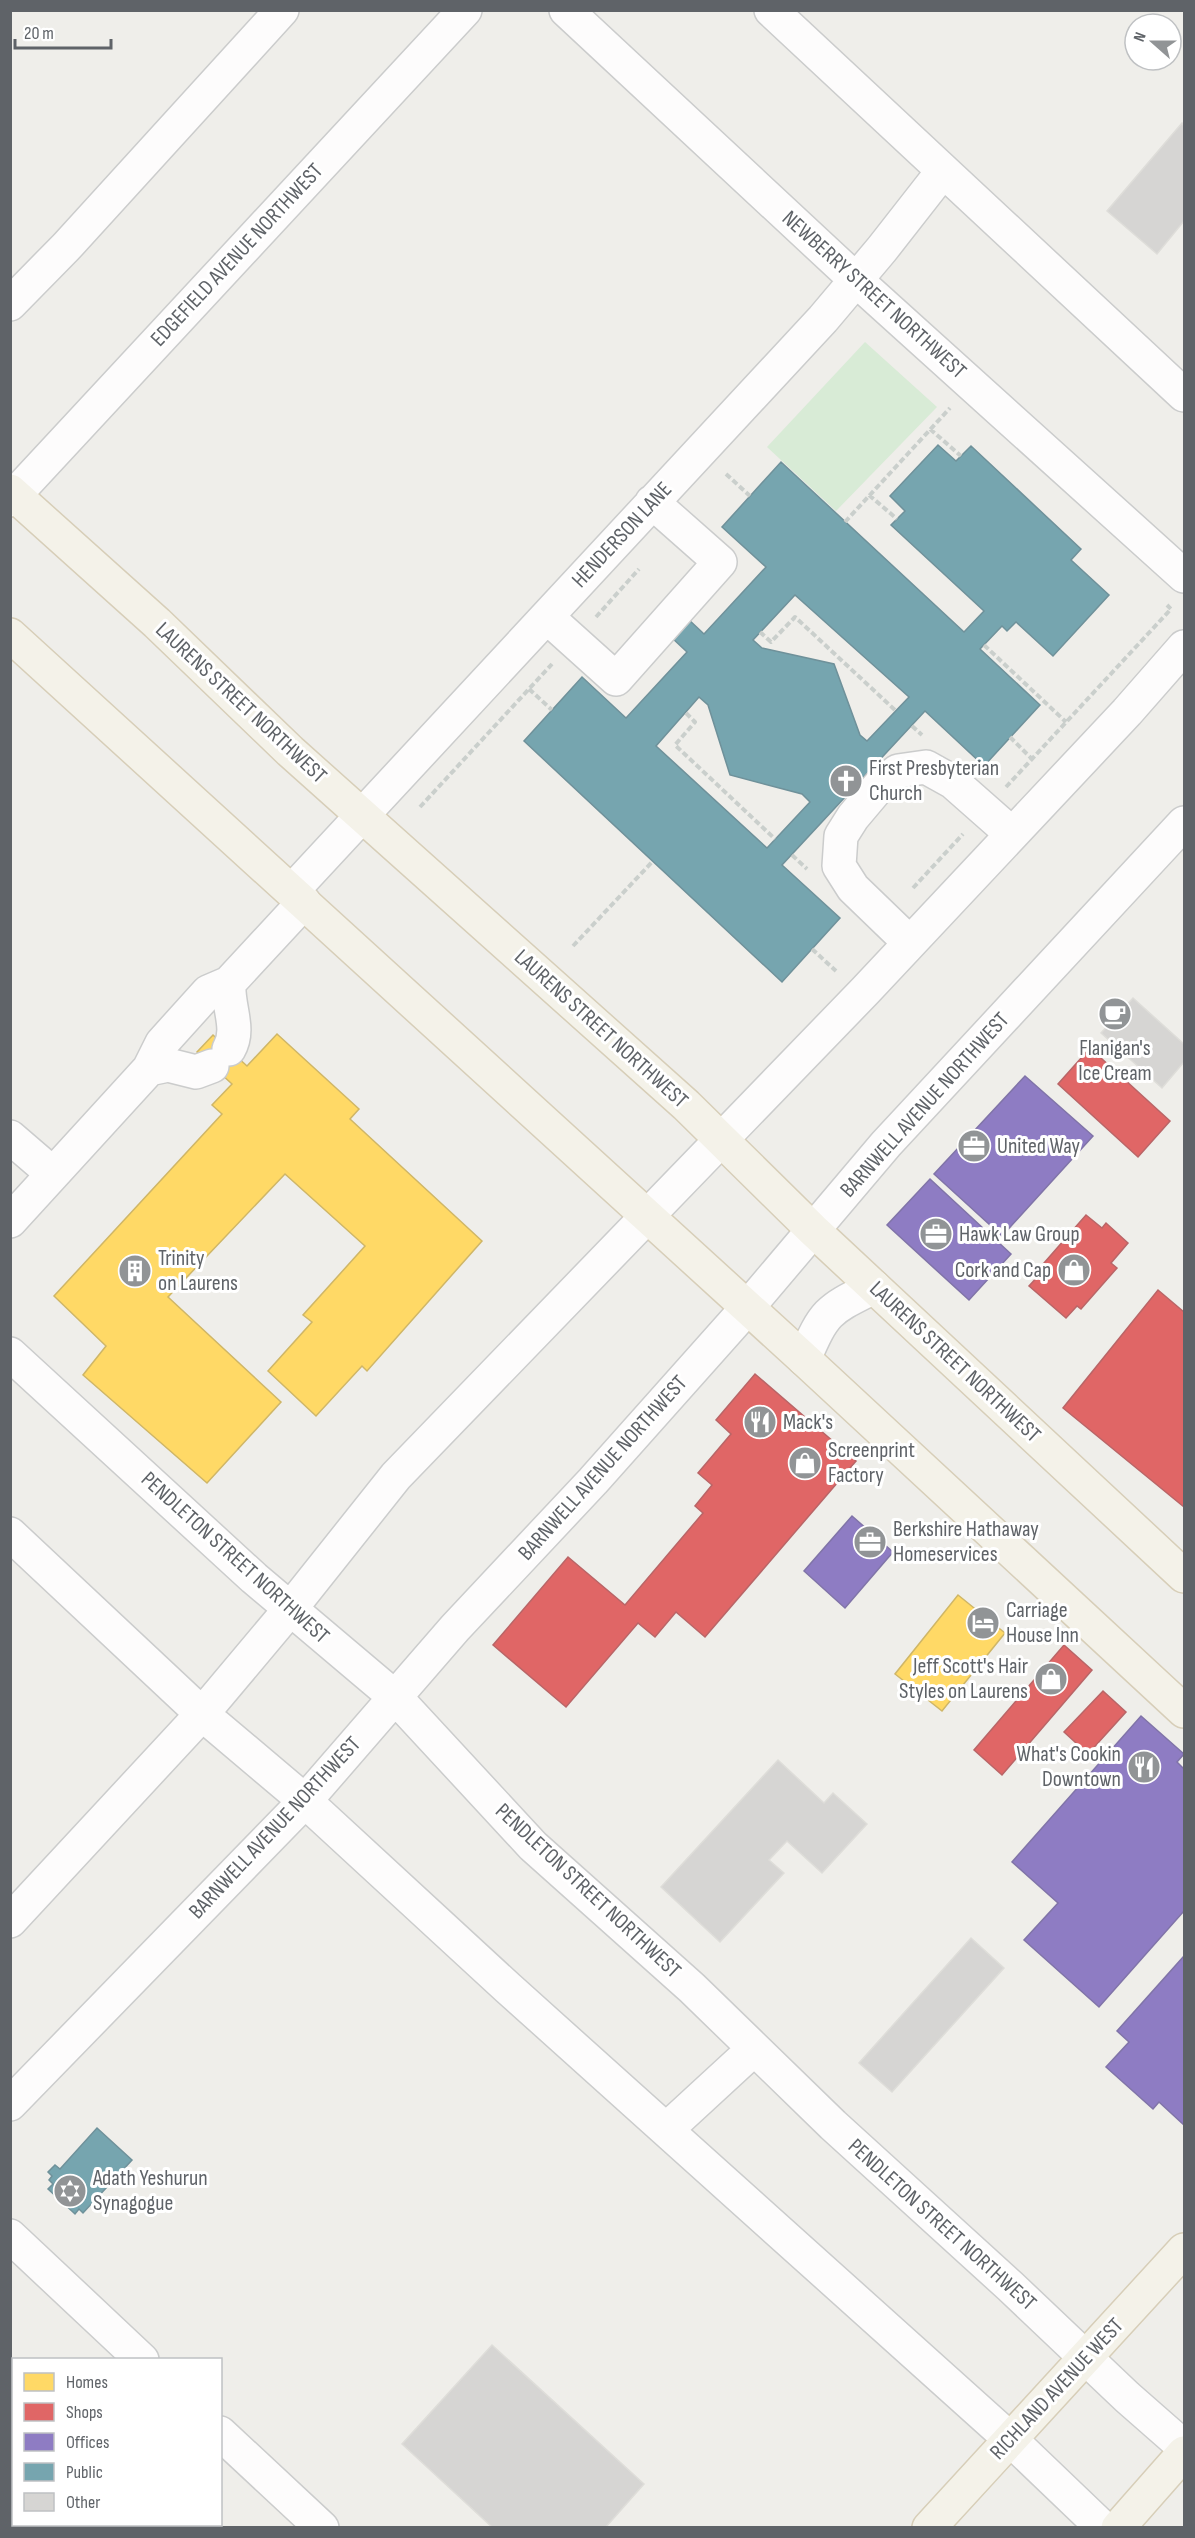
<svg xmlns="http://www.w3.org/2000/svg" width="1195" height="2538" font-family="'Sofia Sans Condensed',sans-serif">
	<rect width="100%" height="100%" fill="#efeeea"/>
	<path fill="#d8ebd6" d="M 865,342 L 937,407 L 836,511 L 767,447 Z"/>
	<path fill="#ffd966" stroke="#cfb667" stroke-width="1.5" d="M 277,1034 L 359,1109 L 350,1119 L 482,1241 L 367,1371 L 362,1366 L 316,1416 L 268,1371 L 312,1322 L 303,1315 L 365,1246 L 285,1174 L 168,1297 L 281,1402 L 207,1483 L 83,1375 L 106,1346 L 54,1296 L 222,1114 L 212,1105 L 232,1084 L 197,1052 L 213,1035 L 247,1066 Z
		M 958,1595 L 1005,1633 L 942,1711 L 895,1674 Z"/>
	<path fill="#e06666" stroke="#b96567" stroke-width="1.5" d="M 1090,1048 L 1170,1121 L 1138,1157 L 1058,1084 Z
		M 1086,1215 L 1102,1228 L 1106,1223 L 1128,1243 L 1111,1263 L 1117,1268 L 1081,1309 L 1077,1306 L 1066,1318 L 1029,1286 L 1040,1274 L 1037,1271 Z
		M 1158,1290 L 1184,1312 L 1184,1507 L 1063,1408 Z
		M 755,1374 L 856,1461 L 705,1637 L 676,1612 L 655,1637 L 638,1623 L 566,1707 L 493,1645 L 568,1557 L 625,1605 L 703,1513 L 695,1506 L 712,1485 L 698,1473 L 731,1434 L 716,1420 Z
		M 1064,1645 L 1092,1670 L 1002,1775 L 974,1750 Z
		M 1103,1691 L 1126,1712 L 1088,1754 L 1064,1732 Z"/>
	<path fill="#8e7cc3" stroke="#8074a8" stroke-width="1.5" d="M 1025,1076 L 1093,1136 L 1002,1236 L 934,1174 Z
		M 930,1179 L 1011,1254 L 969,1300 L 887,1225 Z
		M 852,1516 L 893,1552 L 845,1608 L 804,1571 Z
		M 1141,1716 L 1184,1754 L 1177,1762 L 1184,1769 L 1184,1911 L 1099,2007 L 1024,1940 L 1058,1903 L 1012,1862 Z
		M 1184,1956 L 1184,2125 L 1159,2102 L 1153,2109 L 1106,2067 L 1129,2042 L 1117,2031 Z"/>
	<path fill="#76a5af" stroke="#6f919a" stroke-width="1.5" fill-rule="evenodd" d="M 938,445 L 956,461 L 971,446 L 1081,549 L 1071,560 L 1109,595 L 1053,656 L 1016,622 L 1007,631 L 1002,626 L 980,649 L 1040,705 L 984,766 L 925,711 L 782,865 L 840,918 L 782,982 L 524,741 L 582,677 L 626,718 L 687,652 L 670,636 L 687,618 L 704,634 L 766,567 L 722,527 L 781,462 L 964,632 L 984,611 L 891,525 L 905,511 L 890,496 ZM 795,595 L 909,697 L 867,741 L 860,735 L 834,664 L 762,648 L 753,640 ZM 699,697 L 708,705 L 730,775 L 802,794 L 810,802 L 767,848 L 656,746 Z
		M 97,2128 L 132,2160 L 83,2213 L 79,2209 L 75,2214 L 48,2189 L 53,2184 L 49,2180 L 52,2176 L 48,2172 L 55,2165 L 60,2169 Z"/>
	<path fill="#d6d5d3" stroke="#deddd9" stroke-width="1.5" d="M 1182,123 L 1184,126 L 1184,221 L 1157,254 L 1107,211 Z
		M 1133,998 L 1184,1044 L 1184,1062 L 1162,1088 L 1101,1033 Z
		M 778,1760 L 824,1803 L 833,1793 L 867,1824 L 822,1873 L 787,1841 L 769,1860 L 784,1873 L 720,1942 L 661,1887 Z
		M 971,1938 L 1004,1968 L 892,2092 L 859,2063 Z
		M 492,2345 L 644,2484 L 605,2528 L 493,2528 L 402,2444 Z"/>
	<g fill="none" stroke-linecap="round" stroke-linejoin="round">
		<g stroke="#cbcccc" stroke-width="36">
			<path id="minor" d="M 566,10 L 856,280 L 1184,576
				M 771,10 L 1184,395
				M 10,304 L 66,247 L 282,10
				M 10,500 L 465,10
				M 547,617 L 616,679 L 720,562 L 652,502
				M 292,891 L 823,319 L 882,249 L 943,171
				M 910,943 L 853,888 L 839,866 L 841,836 L 853,817 L 880,785 L 898,771 L 926,767 L 953,782 L 1012,834
				M 229,983 C 227,1006 241,1029 229,1049
				M 149,1069 L 168,1065 L 196,1072 L 212,1066
				M 10,1137 L 53,1174
				M 10,1221 L 149,1069 L 162,1043 L 208,992 L 229,983 L 304,902
				M 10,1354 L 254,1578 L 396,1698 L 533,1846 L 692,1988 L 833,2125 L 1010,2286 L 1127,2397 L 1184,2447
				M 804,1359 C 825,1310 828,1310 874,1287
				M 10,1534 L 202,1714 L 305,1801 L 508,1988 L 1010,2439 L 1103,2528
				M 10,1921 L 202,1714 L 291,1608 L 396,1476 L 865,991 L 1127,712 L 1184,647
				M 10,2104 L 305,1801 L 455,1628 L 593,1481 L 748,1307 L 886,1144 L 1184,823
				M 666,2130 L 754,2049
				M 10,2236 L 142,2360
				M 10,2432 L 14,2435
				M 220,2433 L 322,2528
				M 109,2524 L 112,2528"/>
		</g>
		<g stroke="#d7ceb8" stroke-width="36">
			<path id="major" d="M 10,491 L 157,623 L 290,751 L 686,1105 L 813,1230 L 1184,1576
				M 10,635 L 804,1359 L 1184,1711
				M 929,2528 L 1184,2250
				M 1118,2528 L 1184,2453"/>
		</g>
		<path stroke="#cacfcc" stroke-width="4" stroke-dasharray="6 3" stroke-linecap="butt" d="M 930,429 L 961,456
			M 726,474 L 750,496
			M 869,495 L 897,519
			M 845,522 L 950,408
			M 596,617 L 639,569
			M 760,632 L 771,642 L 795,617 L 896,711
			M 984,645 L 1066,722
			M 529,689 L 552,710
			M 686,713 L 695,722 L 675,745 L 775,839
			M 912,726 L 922,735
			M 1010,737 L 1032,759
			M 1006,787 L 1171,609 L 1167,605
			M 420,807 L 552,664
			M 792,855 L 807,869
			M 913,888 L 963,834
			M 573,946 L 653,861
			M 812,949 L 836,971"/>
		<use href="#minor" stroke="#fdfcfc" stroke-width="33"/>
		<use href="#major" stroke="#f4f2e9" stroke-width="33"/>
	</g>
	<defs>
		<g id="church-disc" transform="scale(1.725)"><circle r="9.5" fill="#919496" stroke="#fff"/><path d="M-1.2-6h2.4v3.5h3.3v2.4h-3.3V6h-2.4V-.1h-3.3v-2.4h3.3Z" fill="#fff"/></g>
		<g id="cafe-disc" transform="scale(1.725)"><circle r="9.5" fill="#919496" stroke="#fff"/><path d="M-5.5-4.5H6V0H3Q3 3.5 0 3.5H-2.5Q-5.5 3.5-5.5 0ZM3-3.2v2h1.7v-2ZM-6 4.5H4V6H-6Z" fill="#fff"/></g>
		<g id="office-disc" transform="scale(1.725)"><circle r="9.5" fill="#919496" stroke="#fff"/><path d="M-6-3h4V-5.5h4V-3h4V5H-6ZM-1-4.5V-3h2v-1.5ZM-6 0V1H6V0Z" fill="#fff"/></g>
		<g id="shop-disc" transform="scale(1.725)"><circle r="9.5" fill="#919496" stroke="#fff"/><path d="M-5-2.5h2.3a2.7 3.5 0 0 1 5.4 0H5L5.5 6h-11ZM-1.5-2.5h3a1.5 2.3 0 0 0-3 0Z" fill="#fff"/></g>
		<g id="building-disc" transform="scale(1.725)"><circle r="9.5" fill="#919496" stroke="#fff"/><path d="M-4-6H4V6H1V3H-1V6H-4ZM-2.5-4.3h1.7v1.8h-1.7ZM.8-4.3h1.7v1.8H.8ZM-2.5-1h1.7V.8h-1.7ZM.8-1h1.7V.8H.8Z" fill="#fff"/></g>
		<g id="restaurant-disc" transform="scale(1.725)"><circle r="9.5" fill="#919496" stroke="#fff"/><path d="M-5-6h1v4h1v-4h1v4h1v-4h1v5L-1.5 .5V6h-2V.5L-5-1ZM5-6V6H3V1.5H1.5Q1.5-4 5-6Z" fill="#fff"/></g>
		<g id="hotel-disc" transform="scale(1.725)"><circle r="9.5" fill="#919496" stroke="#fff"/><path d="M-6-4.5h1.5V1H6V5H4.5V3h-9V5H-6ZM-4 0a1.8 1.8 0 1 1 3.6 0ZM.5 0V-2.5h3Q6-2.5 6 0Z" fill="#fff"/></g>
		<g id="synagogue-disc" transform="scale(1.725)"><circle r="9.5" fill="#919496" stroke="#fff"/><path d="M0-6.5L5.6 3.2H-5.6ZM0 6.5L5.6-3.2H-5.6Z" fill="#fff"/></g>
	</defs>
	<g fill-rule="evenodd">
		<use href="#church-disc" x="846" y="781"/>
		<use href="#cafe-disc" x="1115" y="1014"/>
		<use href="#office-disc" x="974" y="1146"/>
		<use href="#office-disc" x="936" y="1234"/>
		<use href="#shop-disc" x="1074" y="1270"/>
		<use href="#building-disc" x="135" y="1271"/>
		<use href="#restaurant-disc" x="760" y="1422"/>
		<use href="#shop-disc" x="805" y="1463"/>
		<use href="#office-disc" x="870" y="1542"/>
		<use href="#hotel-disc" x="983" y="1623"/>
		<use href="#shop-disc" x="1051" y="1679"/>
		<use href="#restaurant-disc" x="1144" y="1767"/>
		<use href="#synagogue-disc" x="70" y="2191"/>
	</g>
	<g text-anchor="middle" dominant-baseline="central" stroke-width="6" stroke-linejoin="round" paint-order="stroke">
		<g font-size="22" fill="#5f6368" stroke="#fff">
			<text transform="translate(237 255) rotate(-47)">EDGEFIELD AVENUE NORTHWEST</text>
			<text transform="translate(874 295) rotate(42)">NEWBERRY STREET NORTHWEST</text>
			<text transform="translate(622 535) rotate(-47)">HENDERSON LANE</text>
			<text transform="translate(241 703) rotate(43)">LAURENS STREET NORTHWEST</text>
			<text transform="translate(601 1029) rotate(42)">LAURENS STREET NORTHWEST</text>
			<text transform="translate(925 1105) rotate(-48)">BARNWELL AVENUE NORTHWEST</text>
			<text transform="translate(955 1362) rotate(43)">LAURENS STREET NORTHWEST</text>
			<text transform="translate(603 1468) rotate(-48)">BARNWELL AVENUE NORTHWEST</text>
			<text transform="translate(235 1558) rotate(42)">PENDLETON STREET NORTHWEST</text>
			<text transform="translate(275 1828) rotate(-47)">BARNWELL AVENUE NORTHWEST</text>
			<text transform="translate(588 1891) rotate(43)">PENDLETON STREET NORTHWEST</text>
			<text transform="translate(942 2225) rotate(42)">PENDLETON STREET NORTHWEST</text>
			<text transform="translate(1057 2389) rotate(-47)">RICHLAND AVENUE WEST</text>
		</g>
		<g font-size="22" fill="#5f6368" stroke="#fff" text-anchor="start">
			<text x="869" y="768">First Presbyterian<tspan x="869" dy="25">Church</tspan></text>
			<text x="1115" y="1048" text-anchor="middle">Flanigan's<tspan x="1115" dy="25">Ice Cream</tspan></text>
			<text x="997" y="1146">United Way</text>
			<text x="959" y="1234">Hawk Law Group</text>
			<text x="158" y="1258">Trinity<tspan x="158" dy="25">on Laurens</tspan></text>
			<text x="1051" y="1270" text-anchor="end">Cork and Cap</text>
			<text x="783" y="1422">Mack's</text>
			<text x="828" y="1450">Screenprint<tspan x="828" dy="25">Factory</tspan></text>
			<text x="893" y="1529">Berkshire Hathaway<tspan x="893" dy="25">Homeservices</tspan></text>
			<text x="1006" y="1610">Carriage<tspan x="1006" dy="25">House Inn</tspan></text>
			<text x="1028" y="1666" text-anchor="end">Jeff Scott's Hair<tspan x="1028" dy="25">Styles on Laurens</tspan></text>
			<text x="1121" y="1754" text-anchor="end">What's Cookin<tspan x="1121" dy="25">Downtown</tspan></text>
			<text x="93" y="2178">Adath Yeshurun<tspan x="93" dy="25">Synagogue</tspan></text>
		</g>
	</g>
	<rect width="1195" height="2538" fill="none" stroke="#5f6368" stroke-width="24"/>
	<rect x="12" y="2358" width="210" height="168" fill="#ffffff" stroke="#bfc1c3" stroke-width="1.5"/>
	<rect x="24" y="2373" width="30" height="18" fill="#ffd966" stroke="#bfc1c3" stroke-width="1.5"/>
	<text x="66" y="2388" font-size="18" fill="#5f6368">Homes</text>
	<rect x="24" y="2403" width="30" height="18" fill="#e06666" stroke="#bfc1c3" stroke-width="1.5"/>
	<text x="66" y="2418" font-size="18" fill="#5f6368">Shops</text>
	<rect x="24" y="2433" width="30" height="18" fill="#8e7cc3" stroke="#bfc1c3" stroke-width="1.5"/>
	<text x="66" y="2448" font-size="18" fill="#5f6368">Offices</text>
	<rect x="24" y="2463" width="30" height="18" fill="#76a5af" stroke="#bfc1c3" stroke-width="1.5"/>
	<text x="66" y="2478" font-size="18" fill="#5f6368">Public</text>
	<rect x="24" y="2493" width="30" height="18" fill="#d6d5d3" stroke="#bfc1c3" stroke-width="1.5"/>
	<text x="66" y="2508" font-size="18" fill="#5f6368">Other</text>
	<g transform="translate(1153 42) rotate(291)"><circle r="28" fill="#ffffff" stroke="#bfc1c3" stroke-width="1.5"/>
	<path d="M0-4.5L10 22L0 15L-10 22Z" fill="#919496"/>
	<text y="-9" font-size="16" font-weight="bold" text-anchor="middle" fill="#5f6368">N</text>
	</g>
	<path d="M15 39v9h96v-9" fill="none" stroke="#5f6368" stroke-width="3"/>
	<text x="24" y="39" font-size="18" fill="#5f6368" stroke="#ffffff" stroke-width="4.5" paint-order="stroke">20 m</text>
</svg>
